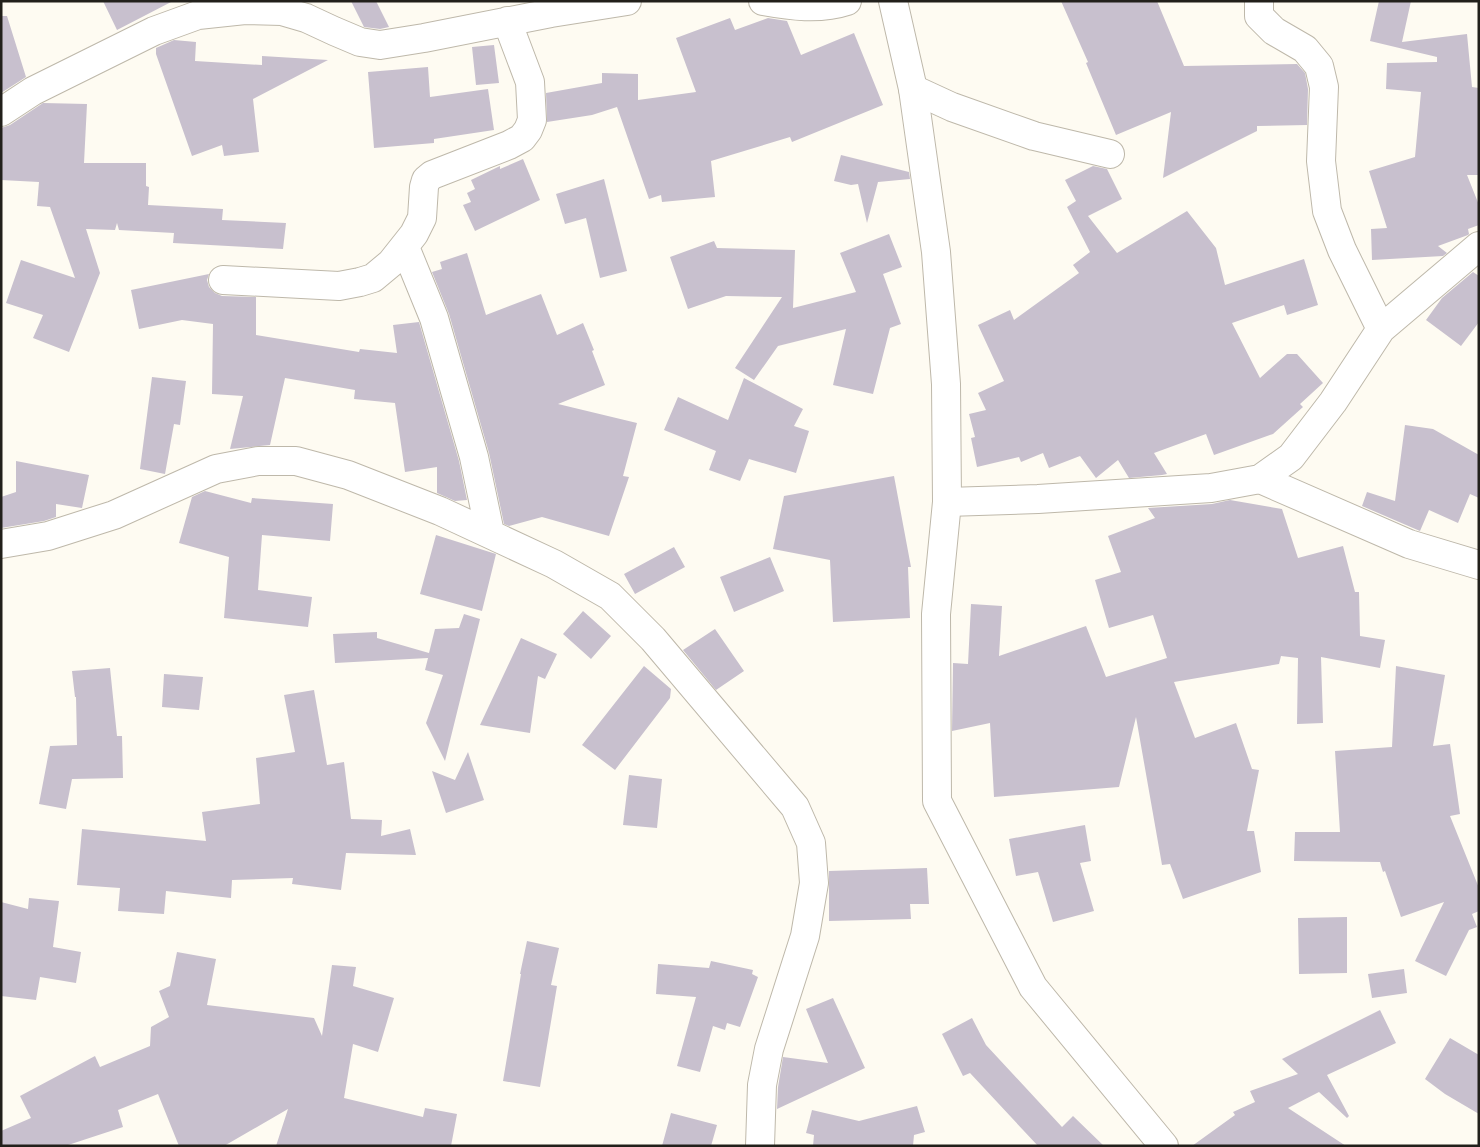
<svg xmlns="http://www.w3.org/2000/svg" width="1480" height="1147" font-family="'Noto Serif',serif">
	<rect width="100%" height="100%" fill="#fefbf2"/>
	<path fill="#c8c0ce" d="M 103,1 L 173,1 L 117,30 Z
		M 351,1 L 376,1 L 389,27 L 380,29 L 364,27 Z
		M 1061,1 L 1157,1 L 1184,66 L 1297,64 L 1305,73 L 1308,89 L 1307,125 L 1257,126 L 1257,131 L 1163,178 L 1171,112 L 1116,135 L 1086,63 L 1088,62 Z
		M 1379,1 L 1411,1 L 1402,42 L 1467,34 L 1472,87 L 1479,88 L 1479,175 L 1467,175 L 1479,205 L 1479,225 L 1468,229 L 1469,234 L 1468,235 L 1438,246 L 1447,253 L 1443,256 L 1372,260 L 1371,229 L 1387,228 L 1369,171 L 1415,157 L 1421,92 L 1386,89 L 1387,63 L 1437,62 L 1437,57 L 1370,41 Z
		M 1,16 L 7,16 L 26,77 L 1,93 Z
		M 730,18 L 735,30 L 768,18 L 787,21 L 801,55 L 854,33 L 883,105 L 792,142 L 790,137 L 711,161 L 715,197 L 662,202 L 661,195 L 649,199 L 617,107 L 592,115 L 547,122 L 546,93 L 602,83 L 602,73 L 638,74 L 638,100 L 696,92 L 676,38 Z
		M 174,40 L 196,42 L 195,61 L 262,65 L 262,56 L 328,60 L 253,99 L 259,152 L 224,156 L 222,145 L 192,156 L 156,54 L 156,48 Z
		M 494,45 L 499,83 L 476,85 L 472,47 Z
		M 428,67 L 430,97 L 488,89 L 494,130 L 434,139 L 434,143 L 374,148 L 368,72 Z
		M 43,103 L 87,104 L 84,163 L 146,163 L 146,186 L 149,187 L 148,205 L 223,209 L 222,220 L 286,223 L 283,249 L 173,243 L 174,233 L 119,230 L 117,223 L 115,230 L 86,229 L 100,273 L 69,352 L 33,338 L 43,315 L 6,303 L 21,260 L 75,278 L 50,207 L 37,206 L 39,182 L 1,180 L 1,128 L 10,125 Z
		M 841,155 L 909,172 L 910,179 L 878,182 L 867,223 L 858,184 L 851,185 L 834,181 Z
		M 523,159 L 540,200 L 475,231 L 463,205 L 471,202 L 467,193 L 475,189 L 471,180 L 500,166 L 500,169 Z
		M 1093,166 L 1107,169 L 1122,199 L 1088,216 L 1117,253 L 1187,211 L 1216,248 L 1225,285 L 1304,259 L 1318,305 L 1287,315 L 1284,305 L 1232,323 L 1260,378 L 1287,354 L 1297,354 L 1323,383 L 1300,404 L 1303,407 L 1273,434 L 1214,455 L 1206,434 L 1154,453 L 1167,474 L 1162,475 L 1129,478 L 1118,460 L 1096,478 L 1080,456 L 1049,468 L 1043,453 L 1021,462 L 1019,457 L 977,467 L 971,438 L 975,437 L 969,414 L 986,410 L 978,393 L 1004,381 L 978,325 L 1010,310 L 1014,320 L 1079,273 L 1073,265 L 1090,252 L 1067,207 L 1076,201 L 1065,180 Z
		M 604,179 L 627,271 L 600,278 L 586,218 L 565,224 L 556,194 Z
		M 889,234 L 902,267 L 883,274 L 901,324 L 890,328 L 873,394 L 833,385 L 846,329 L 778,346 L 754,380 L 735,368 L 782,297 L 726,296 L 688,309 L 670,257 L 714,241 L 717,248 L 795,250 L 793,308 L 856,292 L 840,253 Z
		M 467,253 L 486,315 L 541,294 L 557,335 L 583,323 L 594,350 L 592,351 L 605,385 L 558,404 L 637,423 L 623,476 L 629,477 L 609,536 L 542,517 L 509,526 L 504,524 L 489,453 L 449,314 L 432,272 L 442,269 L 440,262 Z
		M 1473,272 L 1479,276 L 1479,322 L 1461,346 L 1426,320 L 1442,298 Z
		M 209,274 L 207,280 L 209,287 L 215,293 L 222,296 L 256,297 L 256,335 L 359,352 L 360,349 L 397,353 L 393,325 L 419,322 L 459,461 L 467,500 L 455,501 L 437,493 L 437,467 L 405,472 L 395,403 L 354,399 L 355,390 L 285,378 L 270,445 L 230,449 L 243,396 L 212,394 L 213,324 L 182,320 L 139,329 L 131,290 Z
		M 152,377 L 186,381 L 180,425 L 174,424 L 165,474 L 140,469 Z
		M 744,378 L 803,409 L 794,426 L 809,431 L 796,473 L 749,459 L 740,481 L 709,470 L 716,451 L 664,430 L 678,397 L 728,420 Z
		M 1405,425 L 1433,429 L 1479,455 L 1479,498 L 1470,494 L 1458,523 L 1429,510 L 1420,531 L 1362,506 L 1367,492 L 1395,501 Z
		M 16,461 L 89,475 L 82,508 L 56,504 L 56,517 L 44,521 L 1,528 L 1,497 L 16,492 Z
		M 894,476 L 911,567 L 908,567 L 910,618 L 833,622 L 830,560 L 773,549 L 784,496 Z
		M 205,491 L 251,503 L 252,498 L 333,504 L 330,541 L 262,535 L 258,590 L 312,597 L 308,627 L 224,618 L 229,557 L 179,543 L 192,497 Z
		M 1230,500 L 1282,509 L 1298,558 L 1343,546 L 1355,592 L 1359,592 L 1360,636 L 1385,640 L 1380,668 L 1321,657 L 1323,723 L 1297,724 L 1298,658 L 1281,656 L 1279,664 L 1174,682 L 1195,738 L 1236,723 L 1252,769 L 1259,770 L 1247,831 L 1254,831 L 1261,872 L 1183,899 L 1170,864 L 1162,865 L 1136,717 L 1119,787 L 994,797 L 990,723 L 952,731 L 953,663 L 968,664 L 971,604 L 1002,606 L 999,656 L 1086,626 L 1106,677 L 1167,658 L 1153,615 L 1109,628 L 1095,580 L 1121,572 L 1108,536 L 1155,518 L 1148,508 L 1212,504 Z
		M 436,535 L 496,554 L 482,611 L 420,594 Z
		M 674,547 L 685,567 L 635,594 L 624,574 Z
		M 770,557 L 784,591 L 734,612 L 720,577 Z
		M 583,611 L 611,636 L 591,659 L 563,634 Z
		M 464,614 L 480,619 L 445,761 L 426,723 L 443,675 L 425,670 L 428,658 L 335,663 L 333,634 L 377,632 L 377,638 L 429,653 L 435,629 L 459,628 Z
		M 715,629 L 744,671 L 716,690 L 683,650 Z
		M 521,638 L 557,654 L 545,679 L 538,676 L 530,733 L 480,725 Z
		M 644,666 L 671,689 L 670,698 L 615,770 L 582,745 Z
		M 1396,666 L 1445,675 L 1433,746 L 1450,744 L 1460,814 L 1450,816 L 1479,888 L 1479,911 L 1472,914 L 1477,927 L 1469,930 L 1446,976 L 1415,961 L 1444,902 L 1401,917 L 1385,871 L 1383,872 L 1380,862 L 1294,861 L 1295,832 L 1340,832 L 1335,751 L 1392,747 Z
		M 110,668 L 117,736 L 122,736 L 123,778 L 72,779 L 66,809 L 39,804 L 50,746 L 77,745 L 76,697 L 75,697 L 72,671 Z
		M 164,674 L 203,677 L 199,710 L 162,707 Z
		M 314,690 L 327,765 L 344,762 L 351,819 L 382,820 L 381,836 L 410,829 L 416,855 L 346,853 L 341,890 L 292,884 L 293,878 L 232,880 L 231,898 L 166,891 L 164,914 L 118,911 L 120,888 L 77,885 L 82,829 L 206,841 L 202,812 L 260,804 L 256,758 L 295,752 L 284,695 Z
		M 468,752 L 484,800 L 446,813 L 432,771 L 455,780 Z
		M 629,775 L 662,779 L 657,828 L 623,825 Z
		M 1085,825 L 1091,861 L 1080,863 L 1094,911 L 1053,922 L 1038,872 L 1016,876 L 1009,839 Z
		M 927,868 L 929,904 L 910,904 L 911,919 L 829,921 L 829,871 Z
		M 29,898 L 59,901 L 53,947 L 81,952 L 76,983 L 40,977 L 36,1000 L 1,996 L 1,902 L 28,909 Z
		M 1347,917 L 1347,973 L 1299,974 L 1298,918 Z
		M 527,941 L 559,948 L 551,985 L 557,986 L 540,1087 L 503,1081 L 521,974 L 520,974 Z
		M 177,952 L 216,959 L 207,1005 L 314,1018 L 322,1036 L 332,965 L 356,967 L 353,986 L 394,998 L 378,1052 L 353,1044 L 344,1098 L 423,1117 L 425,1108 L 457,1114 L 451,1146 L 276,1146 L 288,1109 L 224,1146 L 179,1146 L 158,1094 L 118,1110 L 123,1127 L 65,1146 L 1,1146 L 1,1131 L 31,1118 L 20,1096 L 95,1056 L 100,1067 L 150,1046 L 151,1027 L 169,1017 L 159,991 L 170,986 Z
		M 711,961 L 753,970 L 752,974 L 758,977 L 740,1027 L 727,1023 L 725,1030 L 713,1026 L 700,1072 L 677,1066 L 696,997 L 656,994 L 658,964 L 709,968 Z
		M 1404,969 L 1407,993 L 1372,998 L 1368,974 Z
		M 833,998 L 865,1068 L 777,1109 L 778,1087 L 783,1057 L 828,1063 L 806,1009 Z
		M 1380,1010 L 1396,1043 L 1327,1075 L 1349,1116 L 1347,1118 L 1319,1092 L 1288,1108 L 1346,1146 L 1192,1146 L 1235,1115 L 1233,1112 L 1255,1102 L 1250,1091 L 1298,1074 L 1282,1059 Z
		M 972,1018 L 986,1045 L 1062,1127 L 1073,1116 L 1104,1146 L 1038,1146 L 970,1073 L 963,1076 L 942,1034 Z
		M 1450,1038 L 1479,1055 L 1479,1114 L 1445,1094 L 1425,1079 Z
		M 917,1106 L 925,1132 L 914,1135 L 913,1146 L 813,1146 L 814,1135 L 806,1133 L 812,1110 L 859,1121 Z
		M 671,1113 L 717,1125 L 711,1146 L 662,1146 Z"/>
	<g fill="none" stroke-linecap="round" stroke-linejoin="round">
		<g stroke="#beb8aa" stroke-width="30">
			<path id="street" d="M 763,1 C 790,6 820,10 847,1
				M 1259,1 L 1259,16 L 1274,31 L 1305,49 L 1319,66 L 1324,87 L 1321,161 L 1327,211 L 1342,250 L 1381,329
				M 913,89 L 952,107 L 1034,136 L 1110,154
				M 1,112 L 33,91 L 154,31 L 198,15 L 245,10 L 282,11 L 306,18 L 334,31 L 360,42 L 380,45 L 424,38 L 551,13 L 627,1
				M 405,247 L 434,318 L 474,457 L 490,533
				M 223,280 L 339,286 L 360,282 L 373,278 L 391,263 L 414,234 L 422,218 L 424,187 L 426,180 L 432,175 L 509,145 L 522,138 L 528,130 L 532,120 L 530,82 L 507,21
				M 1260,479 L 1409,544 L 1479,565
				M 947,502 L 1038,499 L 1211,488 L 1260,479 L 1291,457 L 1333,402 L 1381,329 L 1479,246
				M 1,544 L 48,536 L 114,515 L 216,469 L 258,461 L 296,461 L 348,475 L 440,511 L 554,564 L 610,596 L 653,639 L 795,807 L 811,843 L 814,883 L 805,936 L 769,1049 L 762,1085 L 760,1146"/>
		</g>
		<g stroke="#beb8aa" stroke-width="30">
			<path id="secondary" d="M 893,1 L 913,89 L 936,252 L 946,384 L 947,502 L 936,614 L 937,801 L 1033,987 L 1164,1146"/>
		</g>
		<use href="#street" stroke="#fff" stroke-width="28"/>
		<use href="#secondary" stroke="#fff" stroke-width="28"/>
	</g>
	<rect width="1480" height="1147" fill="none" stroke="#22201b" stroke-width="5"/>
</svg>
